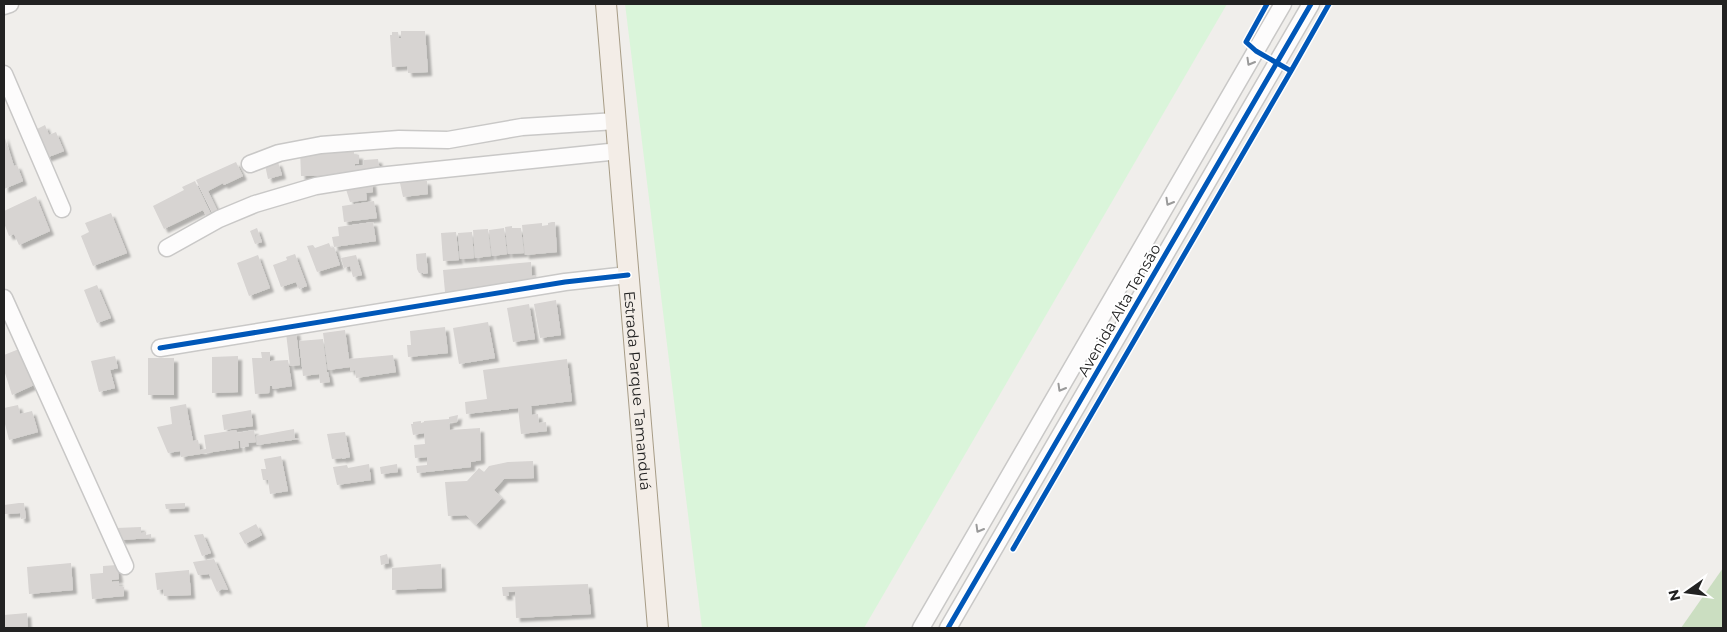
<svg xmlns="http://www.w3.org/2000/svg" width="1727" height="632" font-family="Montserrat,sans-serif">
	<defs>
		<filter id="shadow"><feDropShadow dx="4" dy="4" stdDeviation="1" flood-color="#0004"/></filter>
	</defs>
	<rect width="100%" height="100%" fill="#f0eeeb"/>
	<path fill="#cbdec1" d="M 1723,568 L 1723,628 L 1681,628 Z"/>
	<path fill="#daf5da" d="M 625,4 L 1227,4 L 864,628 L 702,628 Z"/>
	<path fill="#d7d4d2" filter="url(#shadow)" d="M 401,31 L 425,31 L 428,72 L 408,73 L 407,66 L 392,67 L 390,35 L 392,35 L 392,32 L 398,32 L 399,38 L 401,38 Z
		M 45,125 L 49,135 L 56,132 L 64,151 L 46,158 L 33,131 Z
		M 4,135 L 14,166 L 17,165 L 23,181 L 4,189 Z
		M 300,149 L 354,151 L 354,155 L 359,155 L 359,164 L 355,164 L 355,166 L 364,165 L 364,160 L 378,159 L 380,171 L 355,175 L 301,176 Z
		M 236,162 L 243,176 L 224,185 L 223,183 L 208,191 L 218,212 L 213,214 L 196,180 Z
		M 278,162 L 282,175 L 268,179 L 265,165 Z
		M 421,180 L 427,181 L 428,194 L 403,197 L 400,183 Z
		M 195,181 L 211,214 L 206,216 L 203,210 L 164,229 L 153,206 L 184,190 L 182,187 Z
		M 372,182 L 373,192 L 366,193 L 367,200 L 350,202 L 345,186 Z
		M 36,196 L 50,231 L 19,245 L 14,234 L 9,236 L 4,223 L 4,211 Z
		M 374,201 L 377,218 L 344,222 L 342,206 Z
		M 111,213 L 127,253 L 93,266 L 81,236 L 89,232 L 85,223 Z
		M 373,222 L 376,241 L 334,247 L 332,237 L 339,236 L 338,227 Z
		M 552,222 L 555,222 L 557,252 L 525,255 L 522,225 L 542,223 L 542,226 L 548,225 L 548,223 Z
		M 512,226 L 512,228 L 521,228 L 524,253 L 508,254 L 505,227 Z
		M 257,228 L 262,242 L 255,244 L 250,231 Z
		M 504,228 L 507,254 L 492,256 L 489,230 Z
		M 488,229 L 491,256 L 475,258 L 473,230 Z
		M 456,232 L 459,260 L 443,261 L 441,233 Z
		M 472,232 L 474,258 L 460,259 L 458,233 Z
		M 329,243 L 331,248 L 334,247 L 340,265 L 317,272 L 307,246 L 313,245 L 315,248 Z
		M 426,253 L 428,273 L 423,274 L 423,273 L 419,273 L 417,269 L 416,254 Z
		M 295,254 L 307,286 L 299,289 L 296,282 L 281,287 L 273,265 L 287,260 L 286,257 Z
		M 258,255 L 270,288 L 249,296 L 237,263 Z
		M 356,255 L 362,275 L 353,277 L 350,266 L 344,268 L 341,258 Z
		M 531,262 L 532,276 L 536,275 L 537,280 L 445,292 L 443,270 Z
		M 97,285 L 111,318 L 97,323 L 84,290 Z
		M 556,300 L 561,335 L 540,338 L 534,304 Z
		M 529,304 L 535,339 L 513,342 L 507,308 Z
		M 488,322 L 495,358 L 459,364 L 453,328 Z
		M 445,327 L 448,353 L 408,357 L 407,345 L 411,345 L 410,331 Z
		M 345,330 L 349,359 L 393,355 L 396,372 L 356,378 L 355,370 L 350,371 L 350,367 L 328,370 L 323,333 Z
		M 296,331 L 300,365 L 290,366 L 286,333 Z
		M 323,339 L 327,372 L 328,372 L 330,382 L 320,383 L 319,374 L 303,376 L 299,341 Z
		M 19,349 L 34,385 L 12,395 L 4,370 L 4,355 Z
		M 261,352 L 270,352 L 270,361 L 288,360 L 292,386 L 273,389 L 272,386 L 270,386 L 269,393 L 255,394 L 252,358 L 262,358 Z
		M 115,356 L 118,368 L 110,370 L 115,388 L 99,392 L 91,361 Z
		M 238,356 L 238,392 L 212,393 L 212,357 Z
		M 148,358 L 174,358 L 174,395 L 148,395 Z
		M 567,359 L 572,401 L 531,406 L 532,415 L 538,414 L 539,423 L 546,422 L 547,431 L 521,434 L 518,408 L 466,414 L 465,402 L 487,399 L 483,370 Z
		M 186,404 L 193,441 L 198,440 L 200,450 L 206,449 L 204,435 L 236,430 L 237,433 L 254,430 L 256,442 L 248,443 L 249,446 L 241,448 L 240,441 L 238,441 L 239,448 L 181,457 L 180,451 L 168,453 L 157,427 L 172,424 L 170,407 Z
		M 18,405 L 20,414 L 32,411 L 38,432 L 9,440 L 4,420 L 4,408 Z
		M 251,410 L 253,426 L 224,430 L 222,415 Z
		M 458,415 L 457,422 L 449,423 L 450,430 L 480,428 L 481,460 L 471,462 L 471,467 L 417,473 L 416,466 L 427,465 L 427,457 L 415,458 L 414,445 L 425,444 L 424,433 L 413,435 L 411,424 L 413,424 L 413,422 L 421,421 L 421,423 L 424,422 L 424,421 L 449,419 L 449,417 Z
		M 294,429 L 295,438 L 299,439 L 257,445 L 256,436 Z
		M 345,432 L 350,457 L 342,459 L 342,458 L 332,459 L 327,434 Z
		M 281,456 L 288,491 L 270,494 L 268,480 L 263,480 L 261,469 L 266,469 L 264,459 Z
		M 533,461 L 534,478 L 504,479 L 494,490 L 502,498 L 476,525 L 466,515 L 448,516 L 445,482 L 467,481 L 479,468 L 484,472 L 489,466 L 508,462 Z
		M 369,464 L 371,480 L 337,485 L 333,467 L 347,465 L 348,468 Z
		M 397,464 L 398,472 L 381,474 L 380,467 Z
		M 19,503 L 24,503 L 26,518 L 21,519 L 20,513 L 5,514 L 4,505 Z
		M 185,503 L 185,508 L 166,509 L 165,504 Z
		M 256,524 L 262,535 L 245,544 L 239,533 Z
		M 141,527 L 141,533 L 146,532 L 146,535 L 151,534 L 151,538 L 121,540 L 116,528 Z
		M 203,534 L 211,553 L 202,556 L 194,535 Z
		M 387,554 L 389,563 L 381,565 L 380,556 Z
		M 214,559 L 225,583 L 228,590 L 222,589 L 217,592 L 209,574 L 198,575 L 193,562 Z
		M 71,563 L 73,590 L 29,594 L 27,567 Z
		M 441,564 L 442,588 L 392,590 L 392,568 Z
		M 117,565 L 119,579 L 112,580 L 112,582 L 119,581 L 119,586 L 124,587 L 124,596 L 92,599 L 90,574 L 103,573 L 103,566 Z
		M 189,570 L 191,595 L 164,596 L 163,589 L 157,590 L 155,573 Z
		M 588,584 L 591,614 L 516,618 L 515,591 L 508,592 L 509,596 L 503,596 L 502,587 Z
		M 27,613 L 28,628 L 4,628 L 4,615 Z"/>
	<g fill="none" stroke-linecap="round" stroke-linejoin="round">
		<g stroke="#c9c8c7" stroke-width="19">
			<path id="minor" d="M 4,6 L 10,4
				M 4,74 L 62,209
				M 250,164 L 279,153 L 321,145 L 399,139 L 448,140 L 522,127 L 616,121
				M 167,248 L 219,219 L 255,204 L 316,186 L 378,176 L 619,151
				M 4,298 L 125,566
				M 160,348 L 565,282 L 628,275
				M 921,628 L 1283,4
				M 948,628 L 1311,4"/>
		</g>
		<g stroke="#a79c86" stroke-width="22">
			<g id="major">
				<path id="s1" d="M 606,4 L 658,628"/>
			</g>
		</g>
		<use href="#minor" stroke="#fdfcfc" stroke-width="16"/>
		<use href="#major" stroke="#f3ede7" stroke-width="20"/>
		<g stroke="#fff" stroke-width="8">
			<path id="cycleway" d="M 1267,4 L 1246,42 L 1256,51 L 1291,71 L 1329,4
				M 160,348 L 565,282 L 628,275
				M 1013,549 L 1291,71
				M 948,628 L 1311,4"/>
		</g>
		<use href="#cycleway" stroke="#0057b8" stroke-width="5"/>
	</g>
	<defs><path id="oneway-chevron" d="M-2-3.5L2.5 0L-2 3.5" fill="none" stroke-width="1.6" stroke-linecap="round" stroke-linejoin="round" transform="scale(1.25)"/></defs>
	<g stroke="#9a9a9a">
		<use href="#oneway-chevron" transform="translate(1250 62) rotate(120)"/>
		<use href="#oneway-chevron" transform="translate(1169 202) rotate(120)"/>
		<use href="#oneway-chevron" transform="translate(1061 388) rotate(120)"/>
		<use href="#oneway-chevron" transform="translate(979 529) rotate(120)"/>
	</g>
	<g text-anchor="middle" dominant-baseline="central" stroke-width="4" stroke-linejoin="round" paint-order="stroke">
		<g font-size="15" fill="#222" stroke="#fff">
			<text transform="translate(1119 310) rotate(-60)">Avenida Alta Tensāo</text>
			<text stroke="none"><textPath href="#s1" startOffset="388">Estrada Parque Tamanduá</textPath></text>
		</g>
	</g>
	<rect width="1727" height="632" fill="none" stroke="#222222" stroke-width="10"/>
	<g transform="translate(1687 592) rotate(256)" stroke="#ffffff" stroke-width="4" paint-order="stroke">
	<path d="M0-4L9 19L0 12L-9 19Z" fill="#222222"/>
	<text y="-8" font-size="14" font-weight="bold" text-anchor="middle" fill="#222222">N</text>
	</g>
</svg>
